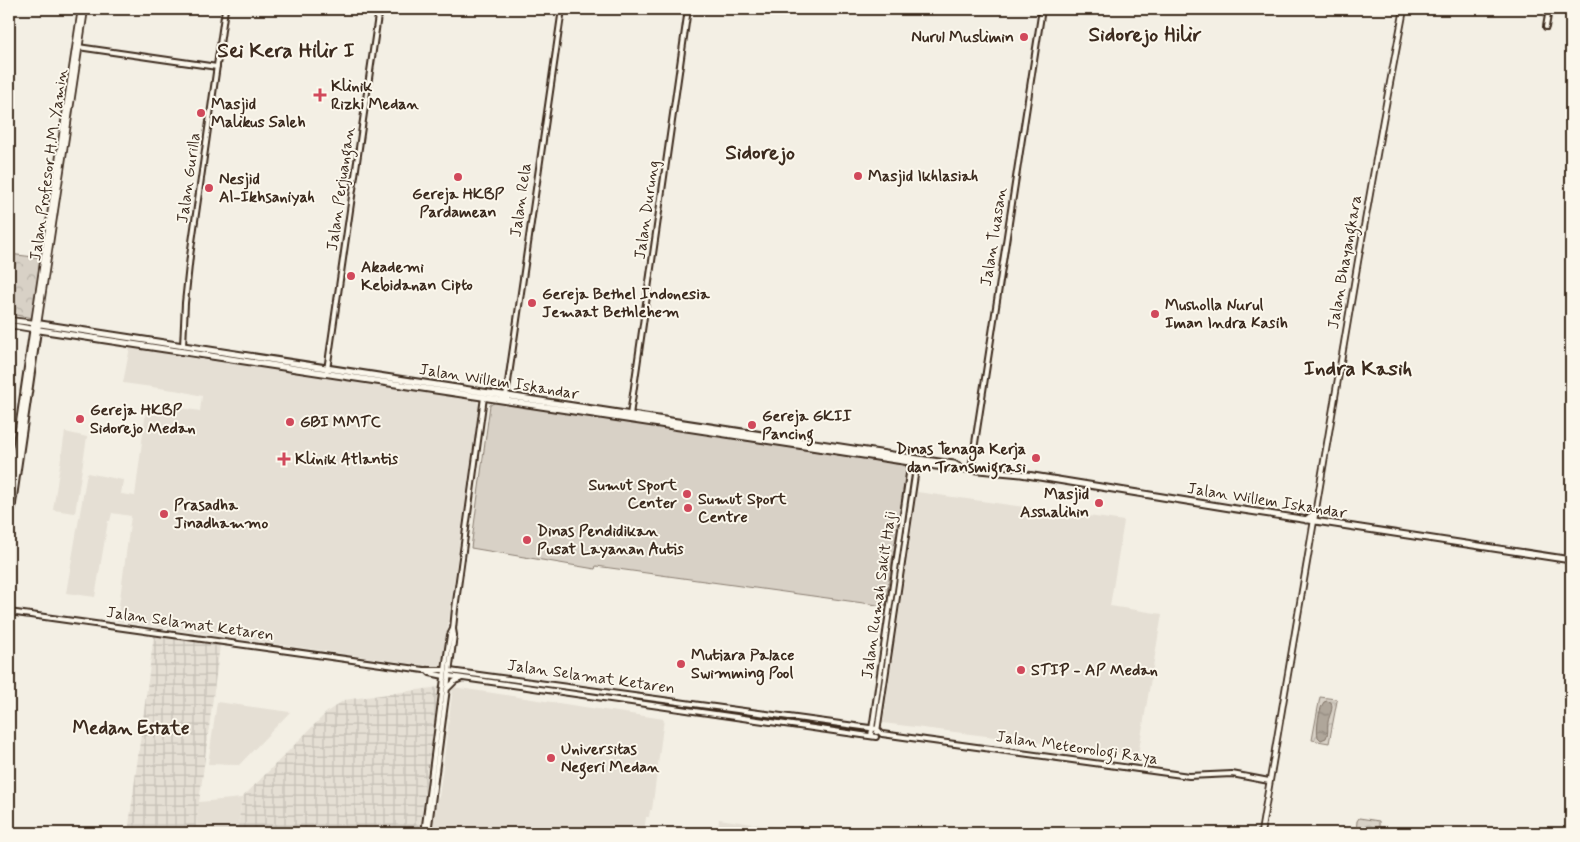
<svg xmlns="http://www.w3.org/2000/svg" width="1580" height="842" font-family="Mynerve,sans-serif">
	<defs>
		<pattern id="industrial-grid" width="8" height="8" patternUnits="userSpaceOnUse" patternTransform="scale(1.25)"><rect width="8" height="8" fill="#e5dfd4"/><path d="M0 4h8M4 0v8" fill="none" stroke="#c5c0b6"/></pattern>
		<pattern id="park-crowns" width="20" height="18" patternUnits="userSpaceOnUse" patternTransform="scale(1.25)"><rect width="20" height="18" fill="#d8d1c6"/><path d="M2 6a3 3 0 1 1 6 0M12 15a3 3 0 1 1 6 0" fill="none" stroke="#bab4aa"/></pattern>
		<pattern id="water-ripples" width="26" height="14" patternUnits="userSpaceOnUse" patternTransform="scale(1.25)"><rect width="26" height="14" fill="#afa69a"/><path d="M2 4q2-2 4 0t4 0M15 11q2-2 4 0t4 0" fill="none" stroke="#90877d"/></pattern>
	</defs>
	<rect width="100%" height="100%" fill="#f3efe4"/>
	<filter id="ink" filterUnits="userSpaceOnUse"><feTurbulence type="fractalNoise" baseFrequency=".02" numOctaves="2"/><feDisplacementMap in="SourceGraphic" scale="10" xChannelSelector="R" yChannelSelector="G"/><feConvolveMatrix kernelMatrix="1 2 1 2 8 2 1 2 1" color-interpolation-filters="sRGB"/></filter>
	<g filter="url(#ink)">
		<path fill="#e5dfd4" d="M 130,347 L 185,357 L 475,398 L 479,404 L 442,668 L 117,621 L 131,516 L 112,513 L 110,521 L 108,521 L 95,597 L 66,593 L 87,473 L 123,480 L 121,494 L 135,496 L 147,403 L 200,411 L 202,396 L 181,391 L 123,383 Z
			M 65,432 L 87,437 L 75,513 L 53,510 Z
			M 917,492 L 1124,521 L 1110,606 L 1162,614 L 1138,755 L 883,723 Z
			M 453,687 L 664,719 L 652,810 L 650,810 L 649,817 L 646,817 L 644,833 L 432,833 L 437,798 L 439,797 Z
			M 217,702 L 290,712 L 239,765 L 208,764 Z
			M 242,798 L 237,833 L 195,833 L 199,802 Z
			M 719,819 L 815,833 L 718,833 Z"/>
		<path fill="url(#industrial-grid)" d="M 154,635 L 220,645 L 195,833 L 128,833 Z
			M 439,687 L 419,833 L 237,833 L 242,798 L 327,712 L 344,700 Z"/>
		<path fill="url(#park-crowns)" stroke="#8a7e72" d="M 9,254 L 42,258 L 34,318 L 9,314 Z
			M 1320,697 L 1336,699 L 1337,701 L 1329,743 L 1312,740 Z
			M 1359,818 L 1379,821 L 1379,833 L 1356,833 L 1357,821 Z"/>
		<path fill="#d8d1c6" stroke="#8a7e72" d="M 496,402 L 904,465 L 907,468 L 885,606 L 596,566 L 595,569 L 471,548 L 490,405 Z"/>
		<path fill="url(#water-ripples)" stroke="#817468" d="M 1327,701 L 1331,702 C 1334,709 1329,715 1328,722 C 1327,728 1329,732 1326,738 L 1321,740 L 1318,737 C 1316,729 1319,708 1324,702 Z"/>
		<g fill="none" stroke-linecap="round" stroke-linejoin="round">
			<g stroke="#3b2a1e" stroke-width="8">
				<path id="tertiary" d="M 1546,27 L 1549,9
					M 78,47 L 217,67
					M 183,346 L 185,303 L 190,256 L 225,9
					M 327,370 L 379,9
					M 506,396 L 562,9
					M 630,415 L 688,9
					M 971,469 L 1042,9
					M 9,612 L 424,670 L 445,670
					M 427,670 L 430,673 L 444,676
					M 450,671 L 877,729 L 882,734 L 1189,776 L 1232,774 L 1269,781
					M 449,676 L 876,737
					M 448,688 L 455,681 L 460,679
					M 877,732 L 917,462
					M 871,736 L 911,460
					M 424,833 L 447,655 L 450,635 L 453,629
					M 428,833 L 454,635 L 453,629 L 455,609 L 484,397"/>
			</g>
			<g stroke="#3b2a1e" stroke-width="8">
				<path id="secondary" d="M 1261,833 L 1358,261 L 1383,120 L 1404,9"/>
			</g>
			<g stroke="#3b2a1e" stroke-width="8">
				<path id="primary" d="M 9,320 L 34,323 L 81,9
					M 38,324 L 85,9
					M 9,325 L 33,329"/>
			</g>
			<g stroke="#3b2a1e" stroke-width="9">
				<path id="trunk" d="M 33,329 L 936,466 L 1021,474 L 1230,508 L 1571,560
					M 915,471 L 924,464
					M 9,494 L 34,323 L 925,460 L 954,464 L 959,467
					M 1306,520 L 1315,513
					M 9,528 L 38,327"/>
			</g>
			<use href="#tertiary" stroke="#fbf7ec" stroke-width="4"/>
			<use href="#secondary" stroke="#fbf7ec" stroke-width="4.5"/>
			<use href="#primary" stroke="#fbf7ec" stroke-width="4.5"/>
			<use href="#trunk" stroke="#fbf7ec" stroke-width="5"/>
		</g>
	</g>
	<g fill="#d1495b" stroke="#fbf7ec" stroke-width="2">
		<circle cx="1024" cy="37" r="5"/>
		<path d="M317.5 87.5h5v5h5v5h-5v5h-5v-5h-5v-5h5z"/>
		<circle cx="201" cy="113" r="5"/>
		<circle cx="858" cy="176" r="5"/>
		<circle cx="458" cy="177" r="5"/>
		<circle cx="209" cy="188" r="5"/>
		<circle cx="351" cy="276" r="5"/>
		<circle cx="532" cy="303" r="5"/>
		<circle cx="1155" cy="314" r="5"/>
		<circle cx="80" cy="419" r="5"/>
		<circle cx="290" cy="422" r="5"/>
		<circle cx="752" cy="425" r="5"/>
		<circle cx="1036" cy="458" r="5"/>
		<path d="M281.5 451.5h5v5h5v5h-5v5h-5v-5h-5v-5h5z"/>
		<circle cx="687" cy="494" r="5"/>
		<circle cx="1099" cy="503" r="5"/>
		<circle cx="688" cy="508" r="5"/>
		<circle cx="164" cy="514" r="5"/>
		<circle cx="527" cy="540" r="5"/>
		<circle cx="681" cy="664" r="5"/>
		<circle cx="1021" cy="670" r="5"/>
		<circle cx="551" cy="758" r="5"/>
	</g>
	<g text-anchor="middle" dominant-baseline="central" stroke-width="4" stroke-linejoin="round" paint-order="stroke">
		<g font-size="16" font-weight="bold" fill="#3b2a1e" stroke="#fbf7ec" text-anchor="start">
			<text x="1014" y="37" text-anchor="end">Nurul Muslimin</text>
			<text x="331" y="86">Klinik<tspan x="331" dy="18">Rizki Medan</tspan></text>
			<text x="211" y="104">Masjid<tspan x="211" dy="18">Malikus Saleh</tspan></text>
			<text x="868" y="176">Masjid Ikhlasiah</text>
			<text x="219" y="179">Nesjid<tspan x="219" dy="18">Al-Ikhsaniyah</tspan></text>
			<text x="458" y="194" text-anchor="middle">Gereja HKBP<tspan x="458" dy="18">Pardamean</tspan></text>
			<text x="361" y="267">Akademi<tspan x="361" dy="18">Kebidanan Cipto</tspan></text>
			<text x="542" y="294">Gereja Bethel Indonesia<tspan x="542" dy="18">Jemaat Bethlehem</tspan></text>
			<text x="1165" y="305">Musholla Nurul<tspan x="1165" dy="18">Iman Indra Kasih</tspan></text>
			<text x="90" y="410">Gereja HKBP<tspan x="90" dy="18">Sidorejo Medan</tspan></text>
			<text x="762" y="416">Gereja GKII<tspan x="762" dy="18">Pancing</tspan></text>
			<text x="300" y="422">GBI MMTC</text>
			<text x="1026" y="449" text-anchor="end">Dinas Tenaga Kerja<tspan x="1026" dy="18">dan Transmigrasi</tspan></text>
			<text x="295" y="459">Klinik Atlantis</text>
			<text x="677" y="485" text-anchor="end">Sumut Sport<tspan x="677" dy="18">Center</tspan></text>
			<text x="1089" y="494" text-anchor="end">Masjid<tspan x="1089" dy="18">Asshalihin</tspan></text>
			<text x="698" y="499">Sumut Sport<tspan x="698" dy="18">Centre</tspan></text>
			<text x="174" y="505">Prasadha<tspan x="174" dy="18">Jinadhammo</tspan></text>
			<text x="537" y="531">Dinas Pendidikan<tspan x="537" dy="18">Pusat Layanan Autis</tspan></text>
			<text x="691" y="655">Mutiara Palace<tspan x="691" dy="18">Swimming Pool</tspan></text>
			<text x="1031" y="670">STIP - AP Medan</text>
			<text x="561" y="749">Universitas<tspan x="561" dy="18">Negeri Medan</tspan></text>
		</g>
		<g font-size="16" fill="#3b2a1e" stroke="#fbf7ec">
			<text transform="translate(49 165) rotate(-82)">Jalan Profesor H.M. Yamin</text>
			<text transform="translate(189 178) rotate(-82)">Jalan Gurilla</text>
			<text transform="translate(341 189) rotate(-82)">Jalan Perjuangan</text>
			<text transform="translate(521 200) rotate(-82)">Jalan Rela</text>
			<text transform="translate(647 210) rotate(-82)">Jalan Durung</text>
			<text transform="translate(994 237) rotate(-81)">Jalan Tuasan</text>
			<text transform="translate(1345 262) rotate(-80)">Jalan Bhayangkara</text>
			<text transform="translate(499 382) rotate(9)">Jalan Willem Iskandar</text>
			<text transform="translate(1267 501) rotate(9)">Jalan Willem Iskandar</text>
			<text transform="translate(879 595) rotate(-82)">Jalan Rumah Sakit Haji</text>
			<text transform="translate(190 624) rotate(8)">Jalan Selamat Ketaren</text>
			<text transform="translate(591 677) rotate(8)">Jalan Selamat Ketaren</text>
			<text transform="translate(1077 748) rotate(8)">Jalan Meteorologi Raya</text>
		</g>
		<g font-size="19" font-weight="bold" fill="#3b2a1e" stroke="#fbf7ec">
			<text x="131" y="728">Medan Estate</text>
		</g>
		<g font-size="21" font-weight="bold" fill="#3b2a1e" stroke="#fbf7ec">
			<text x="1145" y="35">Sidorejo Hilir</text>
			<text x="286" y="51">Sei Kera Hilir I</text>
			<text x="760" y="153">Sidorejo</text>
			<text x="1358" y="369">Indra Kasih</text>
		</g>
	</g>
	<rect width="1580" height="842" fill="none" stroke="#fbf7ec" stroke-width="30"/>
	<rect x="15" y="15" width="1550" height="812" fill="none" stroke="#3b2a1e" stroke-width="2" filter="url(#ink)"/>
</svg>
